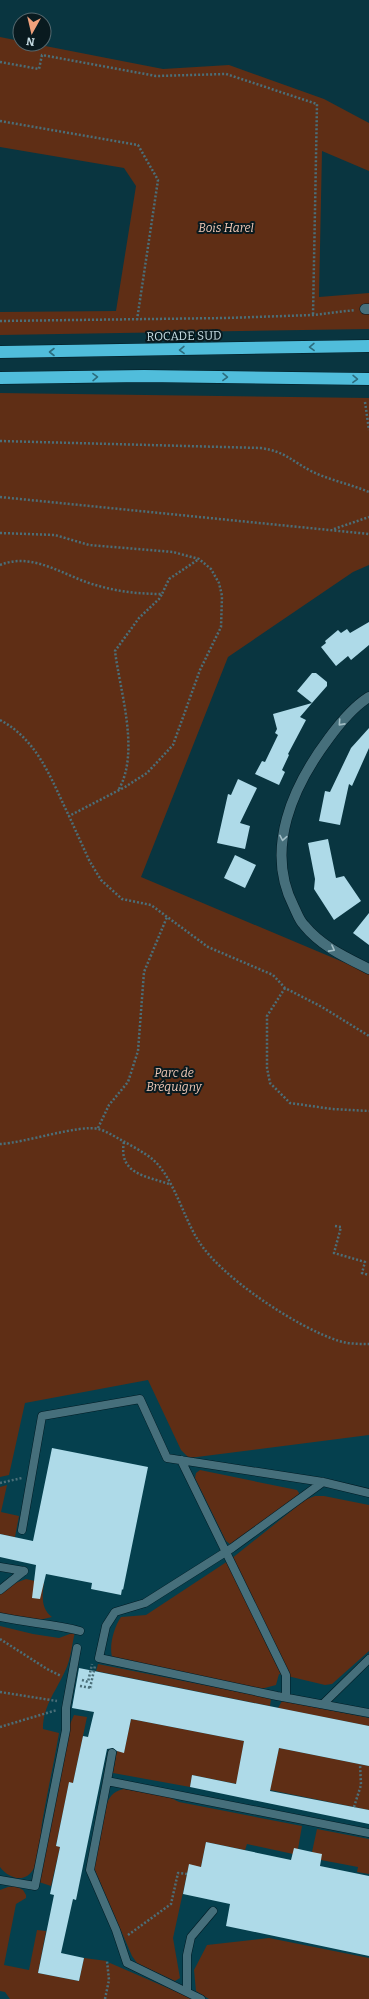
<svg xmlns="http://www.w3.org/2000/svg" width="369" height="1999" font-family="Bitter,serif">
	<rect width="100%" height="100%" fill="#093540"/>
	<path fill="#05404e" d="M 0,1225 L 369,1389 L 369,1999 L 0,1999 Z"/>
	<path fill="#5f2e15" d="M 0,37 L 20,41 L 20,44 L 35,44 L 163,69 L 229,65 L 324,99 L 369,123 L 369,171 L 322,151 L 319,297 L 369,293 L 369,329 L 0,335 L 0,312 L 116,311 L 136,186 L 124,168 L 0,147 Z
		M 0,393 L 369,398 L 369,565 L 353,572 L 228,657 L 141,877 L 369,973 L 369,1435 L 189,1458 L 181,1450 L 148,1380 L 25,1403 L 9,1475 L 0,1477 Z
		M 200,1470 L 297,1490 L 299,1493 L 298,1497 L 234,1544 L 230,1544 L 226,1541 L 195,1478 L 196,1473 Z
		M 7,1485 L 1,1512 L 19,1516 L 15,1537 L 0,1534 L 0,1487 Z
		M 315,1496 L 324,1496 L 369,1505 L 369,1651 L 332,1684 L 325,1685 L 279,1674 L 276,1685 L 261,1689 L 112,1657 C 109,1645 114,1627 121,1617 L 146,1615 L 231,1559 L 305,1500 Z
		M 26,1579 L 44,1583 C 42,1596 41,1609 52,1617 L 35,1621 L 0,1613 L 0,1593 L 10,1585 Z
		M 0,1626 L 33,1634 L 59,1638 L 75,1632 C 72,1644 71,1658 66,1669 C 57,1690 43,1705 43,1729 L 59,1733 C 54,1763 47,1793 42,1823 C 40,1837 41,1856 34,1868 C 26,1884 9,1879 0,1867 Z
		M 98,1664 L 269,1698 L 271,1700 L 270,1706 L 96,1671 Z
		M 282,1701 L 369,1718 L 369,1726 L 278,1708 Z
		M 74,1715 L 87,1717 L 73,1783 L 69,1783 L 56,1845 L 60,1847 L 51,1886 L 39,1882 L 70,1724 Z
		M 131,1719 L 244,1741 L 237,1784 L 192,1775 L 190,1787 L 113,1773 L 117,1751 L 124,1752 Z
		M 279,1748 L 369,1766 L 369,1810 L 270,1790 Z
		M 124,1789 L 169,1797 L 179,1802 L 302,1826 L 298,1849 L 294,1849 L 293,1854 L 247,1844 L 245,1850 L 206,1842 L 201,1867 L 189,1865 L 173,1938 L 180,1978 L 175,1981 L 137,1963 L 132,1956 L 94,1868 L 107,1803 C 111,1794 115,1791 124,1789 Z
		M 317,1829 L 369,1839 L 369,1874 L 357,1872 L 358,1867 L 321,1860 L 312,1852 Z
		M 15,1886 L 23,1890 L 26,1895 L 26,1898 L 16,1904 L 4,1965 L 29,1970 L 37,1930 L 46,1931 L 38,1973 L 79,1981 L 84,1958 L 107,1961 L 106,1965 L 110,1963 L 193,1999 L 10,1999 L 5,1992 L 0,1991 L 0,1890 L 8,1887 Z
		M 269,1938 L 369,1958 L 369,1999 L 209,1999 L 196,1991 L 194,1970 L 207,1945 Z"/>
	<path fill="#aedae8" d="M 369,622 L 369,645 L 351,660 L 348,656 L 336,666 L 321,647 L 326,643 L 325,641 L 338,630 L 341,633 L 347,629 L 350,633 Z
		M 312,673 L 316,673 L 327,682 L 327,686 L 312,703 L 297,691 Z
		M 312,703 L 300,717 L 306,720 L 288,754 L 289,755 L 282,770 L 285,772 L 279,785 L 255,774 L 262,761 L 265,762 L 278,735 L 275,733 L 277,729 L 273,714 Z
		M 369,728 L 369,748 L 352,786 L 349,784 L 340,825 L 319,821 L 325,791 L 330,792 L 351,748 Z
		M 238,779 L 257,788 L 240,823 L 250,826 L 245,849 L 217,843 L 228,794 L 231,795 Z
		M 328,839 L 336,878 L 344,876 L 361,901 L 334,920 L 314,889 L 315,879 L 308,843 Z
		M 235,855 L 256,865 L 245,888 L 224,878 Z
		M 369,913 L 369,945 L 353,933 Z
		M 52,1448 L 148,1467 L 123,1590 L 122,1589 L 121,1595 L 91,1589 L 92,1583 L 46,1574 L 40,1599 L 32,1598 L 36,1565 L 0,1557 L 0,1534 L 33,1541 Z
		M 79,1668 L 369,1726 L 369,1766 L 279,1748 L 270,1791 L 369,1810 L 369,1824 L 190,1787 L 192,1775 L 236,1784 L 244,1741 L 131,1719 L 124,1753 L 117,1751 L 113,1748 L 107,1749 L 76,1900 L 73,1899 L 61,1953 L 84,1958 L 79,1981 L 38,1973 L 54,1895 L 50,1894 L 60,1847 L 56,1846 L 69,1782 L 73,1783 L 83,1736 L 88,1737 L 94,1712 L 72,1708 Z
		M 206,1842 L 291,1860 L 294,1848 L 312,1852 L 322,1854 L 320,1866 L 369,1876 L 369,1956 L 226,1926 L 230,1904 L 183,1894 L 189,1864 L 201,1867 Z"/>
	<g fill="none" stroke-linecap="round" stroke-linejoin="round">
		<g stroke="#001b24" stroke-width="9">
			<path id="lane" d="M 181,1460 L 286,1675 L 286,1697
				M 323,1482 L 232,1548 L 145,1603 L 115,1612 L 106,1626 L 99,1658 L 277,1696 L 369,1713
				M 22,1530 L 42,1416 L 140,1399 L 167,1458 L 323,1482 L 369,1493
				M 0,1567 L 24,1571
				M 0,1590 L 24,1571
				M 0,1617 C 27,1623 54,1624 80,1631
				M 323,1704 L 369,1659
				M 107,1781 L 112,1753
				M 0,1880 L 35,1886 L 66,1730 L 66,1708 L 77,1648
				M 187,1992 L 187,1955 L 191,1937 L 213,1911
				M 201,1999 L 127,1963 L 116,1930 L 90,1870 L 107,1781 L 369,1833"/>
		</g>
		<g stroke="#001b24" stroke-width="11">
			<path id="street" d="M 365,309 L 369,309
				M 369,697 C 353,707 340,723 329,738 C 293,786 264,849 294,907 C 297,913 299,920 304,925 C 321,946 345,957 369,969"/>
		</g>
		<g stroke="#001b24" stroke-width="13">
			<path id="highway" d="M 0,352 L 369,346
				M 0,378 L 144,376 L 369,379"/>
		</g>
		<path stroke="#4b6f79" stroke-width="2.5" stroke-dasharray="2 2" stroke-linecap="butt" d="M 0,62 L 39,69 L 42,55 L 156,76 L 226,74 L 317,104 L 313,315
			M 0,121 L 138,145 L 158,180 L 137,320
			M 0,321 L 226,318 L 313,315 L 355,310
			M 365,402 L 369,430
			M 0,441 L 261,448 C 286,452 290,460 311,471 C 329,480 350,484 369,492
			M 0,497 L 369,534
			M 334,529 L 369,517
			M 0,533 L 55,535 L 89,545 L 173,552 L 199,559 L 211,569 L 219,583 L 222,596 L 221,627 L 200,670 L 173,745 L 147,773 L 125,787 L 69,816 L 89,860 L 101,880 L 122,899 L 151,905 L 208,947 L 273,975 L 285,988 L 322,1007 L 369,1036
			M 0,565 C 35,551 66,578 99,586 C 120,592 141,594 162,594 L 169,579 L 199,559
			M 0,720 C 38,740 51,779 69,816
			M 119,789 C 140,751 120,692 115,651 L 139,618 L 159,599 L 162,594
			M 285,988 L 267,1016 L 267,1068 L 270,1083 L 290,1103 L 332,1109 L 369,1111
			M 98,1128 L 109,1105 L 128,1082 L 138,1051 L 144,972 L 167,917
			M 124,1142 C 118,1174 146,1176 169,1184
			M 0,1144 C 24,1143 81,1124 98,1129 C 107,1131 115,1137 123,1141 C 132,1146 143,1152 151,1158 C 173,1175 183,1217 198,1240 C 220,1277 298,1328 339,1341 C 349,1344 359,1344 369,1344
			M 335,1226 L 341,1227 L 334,1253 L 365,1262 L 362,1273 L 369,1275
			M 0,1483 L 22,1478
			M 0,1639 L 47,1669 L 61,1676
			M 82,1680 L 88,1682 L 92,1664
			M 80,1686 L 92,1688
			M 90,1688 L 95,1666
			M 0,1692 L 57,1701
			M 0,1727 L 57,1710
			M 354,1807 L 361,1785 L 360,1764
			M 128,1935 L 171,1904 L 178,1873 L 187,1874
			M 105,1999 L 109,1980 L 107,1961"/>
		<use href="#lane" stroke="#466f7b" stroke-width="8"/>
		<use href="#street" stroke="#466f7b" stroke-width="10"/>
		<use href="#highway" stroke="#50bddb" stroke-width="12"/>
	</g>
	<defs><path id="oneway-chevron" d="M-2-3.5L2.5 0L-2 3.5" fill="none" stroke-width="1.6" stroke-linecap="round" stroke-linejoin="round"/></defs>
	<g stroke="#2c6c7d">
		<use href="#oneway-chevron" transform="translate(312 347) rotate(179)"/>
		<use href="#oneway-chevron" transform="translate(182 350) rotate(179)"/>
		<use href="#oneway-chevron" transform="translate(52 352) rotate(180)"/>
		<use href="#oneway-chevron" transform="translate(95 377) rotate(-1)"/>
		<use href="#oneway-chevron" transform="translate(225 377) rotate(1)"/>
		<use href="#oneway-chevron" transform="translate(355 379) rotate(1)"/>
	</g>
	<g stroke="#a1bdc5">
		<use href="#oneway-chevron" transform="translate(341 723) rotate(132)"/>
		<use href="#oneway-chevron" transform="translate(283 838) rotate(100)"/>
		<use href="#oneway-chevron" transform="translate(332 949) rotate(28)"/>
	</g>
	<g text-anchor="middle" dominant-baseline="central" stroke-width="4" stroke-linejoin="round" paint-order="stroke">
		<g font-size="12" font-style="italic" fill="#f1c9b7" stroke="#091a1f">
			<text x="226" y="228">Bois Harel</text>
			<text x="174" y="1073">Parc de<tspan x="174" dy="14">Bréquigny</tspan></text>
		</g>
		<g font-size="12" fill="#c8dee5" stroke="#091a1f">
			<text transform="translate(184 336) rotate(-1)">ROCADE SUD</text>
		</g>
	</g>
	<g transform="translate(32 32) rotate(188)"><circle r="19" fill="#091a1f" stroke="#55686e"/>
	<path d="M0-3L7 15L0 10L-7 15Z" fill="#f1a17c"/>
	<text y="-6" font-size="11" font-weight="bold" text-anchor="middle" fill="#c8dee5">N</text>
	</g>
</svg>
